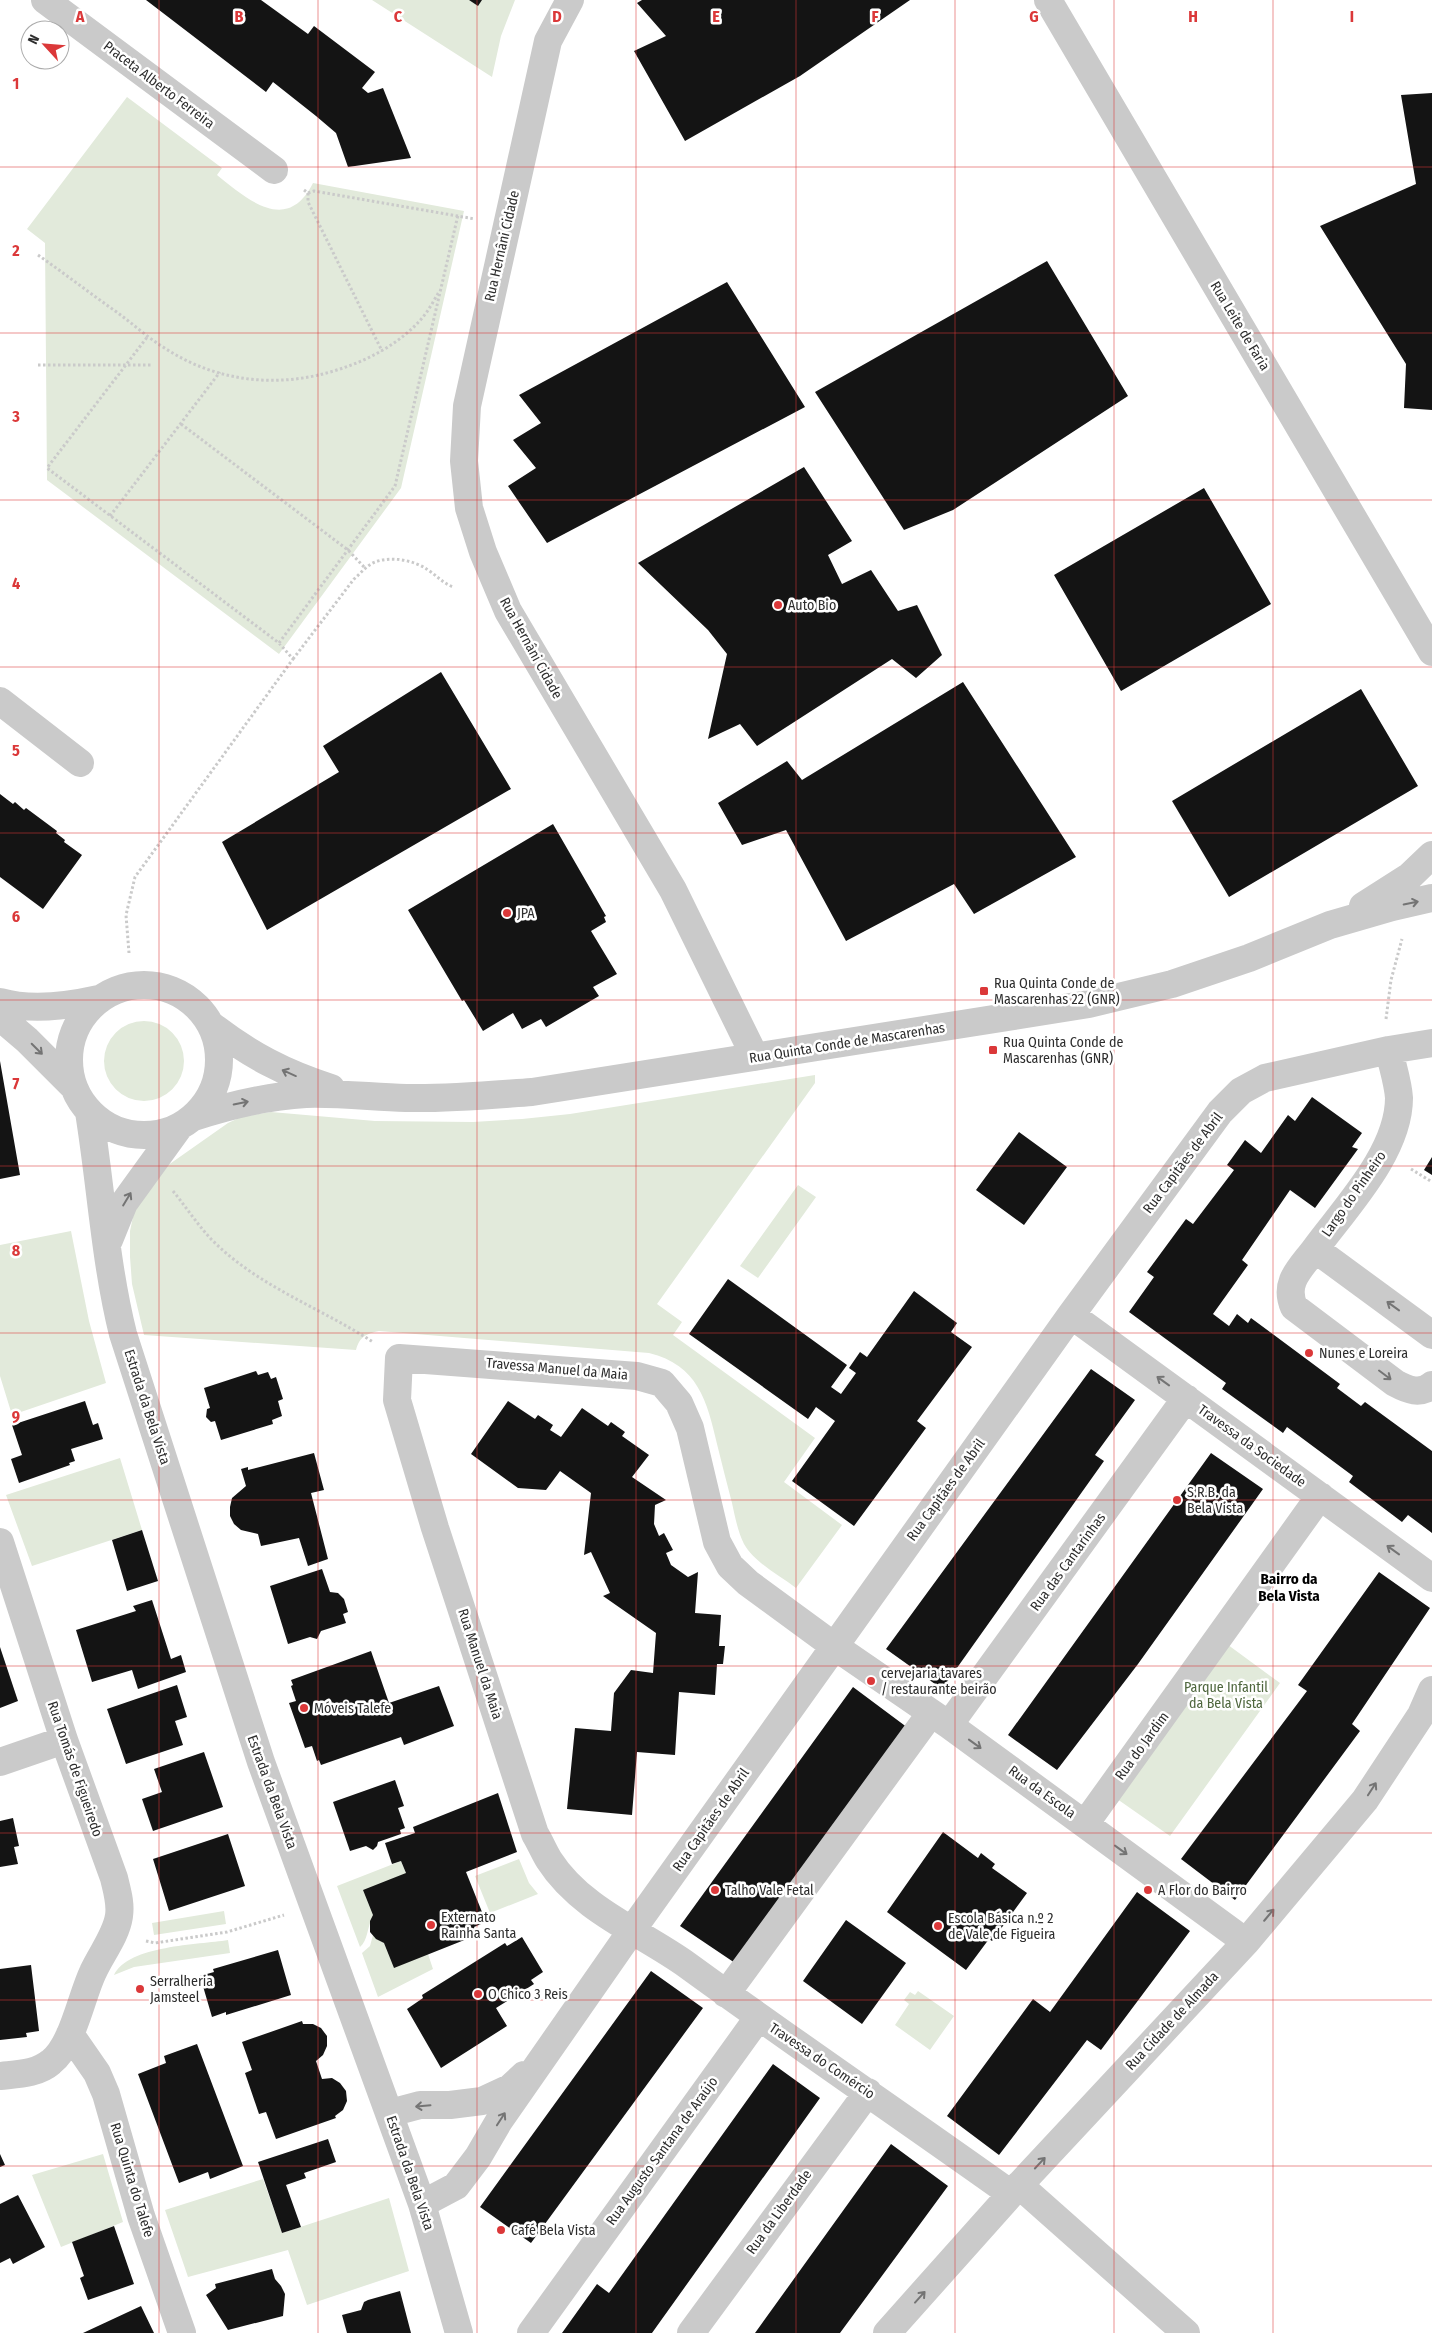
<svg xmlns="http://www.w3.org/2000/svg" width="1432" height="2333" font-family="'Fira Sans Condensed',sans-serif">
	<rect width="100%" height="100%" fill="#fff"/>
	<path fill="#e2eadb" d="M 372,0 L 515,0 L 501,36 L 492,77 Z
		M 127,97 L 222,168 L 217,175 C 247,199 287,235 313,183 L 464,211 L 401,488 L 279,654 L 47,480 L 45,243 L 27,229 Z
		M104 1061a40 40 0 1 1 80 0a40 40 0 1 1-80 0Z
		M 815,1075 L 815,1083 L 657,1304 L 682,1322 L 673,1335 L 815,1438 L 784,1482 L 842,1525 L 796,1588 C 779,1575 755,1563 744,1544 C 738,1532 735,1517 732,1503 C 727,1484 722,1464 717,1444 C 707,1401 698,1365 649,1353 L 379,1331 C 366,1334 360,1336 356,1350 L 144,1335 L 132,1284 L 130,1257 L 130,1231 L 134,1212 L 164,1168 L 228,1123 L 241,1117 L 271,1112 L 375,1121 L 473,1122 L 522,1119 L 570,1114 Z
		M 798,1185 L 816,1197 L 758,1278 L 740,1266 Z
		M 71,1231 L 89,1321 L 106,1383 L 12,1415 L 0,1376 L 0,1245 Z
		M 120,1458 L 142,1530 L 32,1566 L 6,1495 Z
		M 1220,1639 L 1280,1683 L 1170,1836 L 1110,1794 Z
		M 519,1859 L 529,1883 L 538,1894 L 490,1913 L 475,1876 Z
		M 401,1861 L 406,1873 C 395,1888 380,1902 372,1918 C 367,1928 368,1940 360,1947 L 337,1886 Z
		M 224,1911 L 226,1924 L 154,1935 L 152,1923 Z
		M 373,1935 C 381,1946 413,1951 428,1954 L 433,1969 L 378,1997 L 362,1953 L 370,1946 Z
		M 228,1940 L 230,1953 L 134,1967 L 114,1975 C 129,1945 198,1945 228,1940 Z
		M 918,1991 L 954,2016 L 930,2050 L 895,2025 L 909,2004 L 904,2000 L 910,1992 L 915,1995 Z
		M 103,2154 L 123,2222 L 61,2247 L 32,2175 Z
		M 263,2179 L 282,2233 L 389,2198 L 409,2271 L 307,2305 L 288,2250 L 188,2277 L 165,2210 Z"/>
	<path fill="#141414" d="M 146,0 L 261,0 L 308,34 L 314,26 L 375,72 L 362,88 L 368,93 L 383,88 L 411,158 L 348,167 L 336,133 L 316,116 L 273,82 L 266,92 Z
		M 469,0 L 482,0 L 478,6 Z
		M 642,0 L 910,0 L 800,76 L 685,141 L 634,51 L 666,36 L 637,3 Z
		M 1432,93 L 1432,410 L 1404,408 L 1406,364 L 1320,226 L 1416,184 L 1401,95 Z
		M 1047,261 L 1128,396 L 953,510 L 904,530 L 815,392 Z
		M 727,282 L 805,407 L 547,543 L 508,486 L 536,468 L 513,440 L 541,423 L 519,395 Z
		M 804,467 L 852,541 L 828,555 L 842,584 L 871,570 L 898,611 L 917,605 L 942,655 L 916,678 L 892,659 L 757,746 L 740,724 L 708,739 L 727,654 L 708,630 L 638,563 Z
		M 1204,488 L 1271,604 L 1121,691 L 1054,575 Z
		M 441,672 L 511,789 L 267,930 L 222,842 L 339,772 L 323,746 Z
		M 963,682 L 1076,857 L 974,914 L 954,884 L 846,941 L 786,830 L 742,845 L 718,803 L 787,761 L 802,780 Z
		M 1361,689 L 1418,786 L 1229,897 L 1172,801 Z
		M 0,794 L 13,804 L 15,802 L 24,810 L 26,808 L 57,831 L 56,833 L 65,840 L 64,842 L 82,855 L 43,909 L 0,877 Z
		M 553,824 L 606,916 L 604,917 L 606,922 L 591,931 L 617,974 L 593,987 L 599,996 L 546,1027 L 541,1019 L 522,1029 L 513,1013 L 483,1031 L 464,1000 L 462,1001 L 408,910 Z
		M 0,1061 L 20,1175 L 0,1179 Z
		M 1312,1097 L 1362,1133 L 1352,1147 L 1358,1149 L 1315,1208 L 1290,1190 L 1242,1260 L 1248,1265 L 1213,1314 L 1229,1326 L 1237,1314 L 1248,1323 L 1251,1318 L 1340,1384 L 1337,1388 L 1361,1406 L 1365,1402 L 1432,1451 L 1432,1533 L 1408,1515 L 1402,1522 L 1349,1482 L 1353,1476 L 1287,1427 L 1283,1433 L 1222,1389 L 1226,1383 L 1129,1312 L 1154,1277 L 1147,1272 L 1186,1219 L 1193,1224 L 1234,1170 L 1227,1165 L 1245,1140 L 1261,1153 L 1288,1115 L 1295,1121 Z
		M 1019,1132 L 1067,1167 L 1024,1225 L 976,1190 Z
		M 1432,1157 L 1432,1175 L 1424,1170 Z
		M 728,1279 L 847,1365 L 831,1387 L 841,1394 L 856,1373 L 849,1368 L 860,1352 L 867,1357 L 914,1291 L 957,1323 L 951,1332 L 972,1347 L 917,1421 L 926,1428 L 854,1526 L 792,1481 L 835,1421 L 816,1407 L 808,1419 L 689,1334 Z
		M 1091,1369 L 1135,1400 L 1095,1455 L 1104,1461 L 942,1689 L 886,1649 Z
		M 256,1371 L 258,1375 L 268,1372 L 271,1379 L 276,1377 L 283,1399 L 278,1401 L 282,1416 L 272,1420 L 273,1424 L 221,1440 L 215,1421 L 211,1422 L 206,1417 L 207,1409 L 210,1408 L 204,1388 Z
		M 85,1401 L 93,1425 L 98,1423 L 103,1439 L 71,1449 L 75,1461 L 69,1463 L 70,1465 L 19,1483 L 11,1459 L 22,1455 L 12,1425 Z
		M 508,1401 L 535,1419 L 538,1415 L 553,1425 L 550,1430 L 561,1437 L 582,1408 L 608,1426 L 611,1422 L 625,1432 L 622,1436 L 649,1455 L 632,1477 L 666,1500 L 655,1505 L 654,1524 L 659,1536 L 664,1533 L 673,1550 L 666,1553 L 671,1565 L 688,1577 L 698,1572 L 695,1613 L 721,1615 L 719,1646 L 725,1646 L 723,1664 L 717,1664 L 715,1695 L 679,1692 L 675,1755 L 637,1752 L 632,1815 L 567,1809 L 575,1728 L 611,1731 L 614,1693 L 631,1670 L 653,1673 L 656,1633 L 603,1596 L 610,1593 L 591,1552 L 584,1555 L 591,1493 L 560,1471 L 546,1490 L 518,1488 L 471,1454 Z
		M 314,1453 L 324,1490 L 311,1493 L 328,1559 L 308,1566 L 299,1538 L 261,1546 L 258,1534 L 241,1530 L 234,1524 L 230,1516 L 230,1507 L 232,1498 L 246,1486 L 241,1469 L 248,1467 L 248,1470 Z
		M 1211,1453 L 1263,1489 L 1138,1664 L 1057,1770 L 1008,1735 Z
		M 142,1530 L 158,1581 L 127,1591 L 112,1540 Z
		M 322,1569 L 330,1592 L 338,1593 L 344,1599 L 348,1612 L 343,1614 L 346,1623 L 321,1631 L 317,1639 L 310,1637 L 288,1644 L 270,1586 Z
		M 1379,1572 L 1430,1608 L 1352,1724 L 1360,1731 L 1235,1900 L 1181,1859 L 1307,1691 L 1298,1685 Z
		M 152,1600 L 171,1659 L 181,1655 L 186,1672 L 138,1689 L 132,1670 L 92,1682 L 76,1630 L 136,1611 L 133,1606 Z
		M 0,1647 L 18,1701 L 0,1708 Z
		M 371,1651 L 389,1703 L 439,1686 L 454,1726 L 404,1745 L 401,1737 L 321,1765 L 319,1760 L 317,1761 L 312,1746 L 305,1748 L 289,1703 L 296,1701 L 291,1686 L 293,1685 L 291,1680 Z
		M 177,1685 L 187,1717 L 175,1721 L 183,1745 L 126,1764 L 107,1709 Z
		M 853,1687 L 908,1728 L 735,1963 L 680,1926 Z
		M 204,1752 L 223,1807 L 153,1831 L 142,1799 L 162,1792 L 154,1769 Z
		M 395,1780 L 404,1806 L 398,1808 L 405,1828 L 400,1830 L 401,1834 L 378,1842 L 377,1846 L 373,1850 L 366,1846 L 350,1851 L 333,1802 Z
		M 498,1793 L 517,1852 L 466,1872 L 486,1922 L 474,1927 L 477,1935 L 394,1968 L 384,1943 L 376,1939 L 370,1932 L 370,1921 L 373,1915 L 363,1890 L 406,1873 L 401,1861 L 392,1864 L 385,1843 L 415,1833 L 413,1827 Z
		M 13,1818 L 19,1846 L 14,1847 L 18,1864 L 0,1867 L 0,1821 Z
		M 943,1832 L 978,1858 L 981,1853 L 995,1864 L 992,1868 L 1027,1893 L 992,1941 L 989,1939 L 966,1970 L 887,1912 Z
		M 228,1834 L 245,1886 L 169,1911 L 153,1859 Z
		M 1137,1892 L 1190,1931 L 1101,2050 L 1087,2040 L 999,2155 L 947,2116 L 1033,1999 L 1050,2012 Z
		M 846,1920 L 906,1963 L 862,2024 L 803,1981 Z
		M 522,1937 L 543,1972 L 531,1980 L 534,1984 L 496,2008 L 507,2026 L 441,2068 L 407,2009 L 423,1998 L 422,1995 L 505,1943 L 507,1946 Z
		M 278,1950 L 291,1995 L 226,2015 L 226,2012 L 212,2017 L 200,1976 L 214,1972 L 213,1969 Z
		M 31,1965 L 39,2031 L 26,2033 L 27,2037 L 0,2040 L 0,1969 Z
		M 651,1971 L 703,2008 L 531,2243 L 480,2207 Z
		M 302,2021 L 303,2024 L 313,2024 L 321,2028 L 327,2036 L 327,2046 L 323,2055 L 316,2061 L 322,2079 L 332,2078 L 340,2083 L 346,2091 L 347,2101 L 343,2110 L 335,2116 L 336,2118 L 276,2139 L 266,2112 L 259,2114 L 245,2073 L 252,2070 L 242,2042 Z
		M 197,2044 L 243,2166 L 210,2179 L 208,2172 L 179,2183 L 138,2074 L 166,2063 L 164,2056 Z
		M 773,2064 L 820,2098 L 652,2333 L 562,2333 L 597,2284 L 609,2293 Z
		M 328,2139 L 336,2162 L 304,2173 L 306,2178 L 286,2185 L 301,2227 L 282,2233 L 258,2162 Z
		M 891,2144 L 948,2186 L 840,2333 L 755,2333 Z
		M 0,2154 L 5,2165 L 0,2167 Z
		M 18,2195 L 45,2247 L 13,2264 L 10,2258 L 0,2263 L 0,2204 Z
		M 114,2226 L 134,2284 L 88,2300 L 80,2278 L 84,2276 L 72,2242 Z
		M 272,2269 L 275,2279 L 281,2286 L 285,2294 L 283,2316 L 228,2330 L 206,2295 L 216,2288 L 215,2284 Z
		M 400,2291 L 411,2333 L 347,2333 L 342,2315 L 361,2310 L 364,2302 L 368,2300 Z
		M 141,2306 L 154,2333 L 83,2333 Z"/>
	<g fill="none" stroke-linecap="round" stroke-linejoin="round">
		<path stroke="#cacaca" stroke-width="3" stroke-dasharray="2.5 2.5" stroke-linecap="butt" d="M 304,190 L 308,193
			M 308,193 L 314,191 L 475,219
			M 308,193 L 308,202 L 382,351
			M 38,255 C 65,274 91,294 118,313 C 133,324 147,337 163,347 C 217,383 280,389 340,369 C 371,359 402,342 423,317 C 429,310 434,300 439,292
			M 38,365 L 151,365
			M 181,424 L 348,550 L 365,568
			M 110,516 L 220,372
			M 279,643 L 395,486 L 458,215
			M 293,659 L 354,579 C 361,573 367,565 375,562 C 391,556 414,560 428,570 C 437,576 443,583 453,587
			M 129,953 L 126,915 L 135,877 L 293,659 L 279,643 L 47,468 L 148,336
			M 1386,1019 L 1391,980 L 1402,939
			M 1411,1169 L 1432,1182
			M 173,1191 C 186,1207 197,1224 211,1239 C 257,1286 319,1307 373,1342
			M 146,1941 L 155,1943 L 227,1932 L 284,1915"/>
		<path stroke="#cacaca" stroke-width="28" d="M 45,0 L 274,170
			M 570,0 L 548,41 L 467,406 L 464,461 L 469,508 L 483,552 L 508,611 L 673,890 L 755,1057
			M 1048,0 L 1432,652
			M 0,701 L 80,763
			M 1363,906 L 1410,876 L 1432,855
			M69 1060a75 75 0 1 1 150 0a75 75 0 1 1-150 0Z
			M 0,1002 C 31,1011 68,1006 99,999
			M 0,1017 L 27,1040 L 73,1086
			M 211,1025 C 250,1055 284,1073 331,1088
			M 89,1112 C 101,1186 105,1262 123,1334 L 261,1762 L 422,2204 L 459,2333
			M 194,1117 C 231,1105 267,1096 306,1094 C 340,1093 372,1097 406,1098 C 448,1099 490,1095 532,1092 L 1089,1004 L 1172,984 L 1249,958 L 1330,925 L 1392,907 L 1432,898
			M 109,1240 L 124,1203 L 179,1127
			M 1315,1249 C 1346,1207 1399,1152 1399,1098 C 1398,1082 1392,1065 1389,1050
			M 1071,1315 L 1432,1578
			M 1432,1335 L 1315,1249 C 1301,1268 1283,1282 1294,1307 L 1395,1383 C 1408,1390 1420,1395 1432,1385
			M 0,1542 L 64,1740 L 114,1878 C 117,1891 121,1903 119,1916 C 116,1936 101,1954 93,1972 C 81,1997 73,2045 51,2062 C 37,2074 18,2074 0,2076
			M 949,1725 L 1186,1398
			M 0,1762 L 64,1740
			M 1085,1824 L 1320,1496
			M 726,1994 L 931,1713
			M 70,2034 L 97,2073 L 106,2094 L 141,2216 L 182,2333
			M 390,2113 L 420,2105 L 450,2105 L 482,2101 L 510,2088 L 524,2075
			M 1019,2185 L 1186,2333
			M 1011,2194 C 903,2117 794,2043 687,1965 C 641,1932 581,1910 549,1860 C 544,1852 540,1842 535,1834 L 435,1528 L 397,1400 L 399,1358 L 637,1376 L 662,1383 L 679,1403 L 690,1428 L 717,1542 L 730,1566 L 748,1583 L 834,1646 L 949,1725 L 1246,1942
			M 422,2204 L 456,2186 L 478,2157 L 499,2121 L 632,1930 L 1071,1315 L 1220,1112 L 1241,1091 L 1265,1078 L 1389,1050 L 1432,1043
			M 531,2333 L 758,2018
			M 691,2333 L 868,2092
			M 887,2333 L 1011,2194 L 1246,1942 L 1365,1800 L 1421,1715 L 1432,1690"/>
	</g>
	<defs><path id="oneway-shaft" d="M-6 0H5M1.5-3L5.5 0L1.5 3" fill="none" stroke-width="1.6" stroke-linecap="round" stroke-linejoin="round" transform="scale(1.25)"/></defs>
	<g stroke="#747474">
		<use href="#oneway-shaft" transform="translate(1411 903) rotate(-12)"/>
		<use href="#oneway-shaft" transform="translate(37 1049) rotate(45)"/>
		<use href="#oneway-shaft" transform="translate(289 1073) rotate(-156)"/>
		<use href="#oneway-shaft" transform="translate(241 1103) rotate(-12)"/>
		<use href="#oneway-shaft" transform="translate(127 1199) rotate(-59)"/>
		<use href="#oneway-shaft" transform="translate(1393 1306) rotate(-144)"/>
		<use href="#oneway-shaft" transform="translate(1385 1375) rotate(37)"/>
		<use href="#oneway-shaft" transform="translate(1163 1381) rotate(-144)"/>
		<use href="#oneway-shaft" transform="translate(1393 1550) rotate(-144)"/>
		<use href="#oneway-shaft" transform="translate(975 1744) rotate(36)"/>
		<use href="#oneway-shaft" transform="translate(1372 1789) rotate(-57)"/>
		<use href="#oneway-shaft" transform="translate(1121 1850) rotate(36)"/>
		<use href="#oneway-shaft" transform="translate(1269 1915) rotate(-50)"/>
		<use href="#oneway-shaft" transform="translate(423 2106) rotate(175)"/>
		<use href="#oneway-shaft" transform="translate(501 2119) rotate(-57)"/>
		<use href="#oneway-shaft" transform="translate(1040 2163) rotate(-47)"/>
		<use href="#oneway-shaft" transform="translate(920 2297) rotate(-48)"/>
	</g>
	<path fill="none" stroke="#db3839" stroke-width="1" stroke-opacity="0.55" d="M 159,0 L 159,2333M 318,0 L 318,2333M 477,0 L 477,2333M 636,0 L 636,2333M 796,0 L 796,2333M 955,0 L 955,2333M 1114,0 L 1114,2333M 1273,0 L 1273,2333M 0,167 L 1432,167M 0,333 L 1432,333M 0,500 L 1432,500M 0,667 L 1432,667M 0,833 L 1432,833M 0,1000 L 1432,1000M 0,1166 L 1432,1166M 0,1333 L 1432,1333M 0,1500 L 1432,1500M 0,1666 L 1432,1666M 0,1833 L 1432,1833M 0,2000 L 1432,2000M 0,2166 L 1432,2166"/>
	<g fill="#db3839" stroke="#fff" stroke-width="2">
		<circle cx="778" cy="605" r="5"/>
		<circle cx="507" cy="913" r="5"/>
		<rect x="979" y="986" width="10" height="10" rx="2.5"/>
		<rect x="988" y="1045" width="10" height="10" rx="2.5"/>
		<circle cx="1309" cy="1353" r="5"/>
		<circle cx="1177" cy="1500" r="5"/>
		<circle cx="871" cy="1681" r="5"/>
		<circle cx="304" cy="1708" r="5"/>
		<circle cx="715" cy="1890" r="5"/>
		<circle cx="1148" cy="1890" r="5"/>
		<circle cx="431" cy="1925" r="5"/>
		<circle cx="938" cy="1926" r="5"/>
		<circle cx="140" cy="1989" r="5"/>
		<circle cx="478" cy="1994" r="5"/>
		<circle cx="501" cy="2230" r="5"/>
	</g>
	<g text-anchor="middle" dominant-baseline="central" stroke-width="5" stroke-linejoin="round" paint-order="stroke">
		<g font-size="14" fill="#2d2d2d" stroke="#fff">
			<text transform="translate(159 85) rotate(37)">Praceta Alberto Ferreira</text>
			<text transform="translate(502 246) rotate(-77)">Rua Hernâni Cidade</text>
			<text transform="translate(1240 326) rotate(59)">Rua Leite de Faria</text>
			<text transform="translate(531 648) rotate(61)">Rua Hernâni Cidade</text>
			<text transform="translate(847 1043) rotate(-9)">Rua Quinta Conde de Mascarenhas</text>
			<text transform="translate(1183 1163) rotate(-53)">Rua Capitães de Abril</text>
			<text transform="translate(1354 1194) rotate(-55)">Largo do Pinheiro</text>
			<text transform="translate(557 1369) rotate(5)">Travessa Manuel da Maia</text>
			<text transform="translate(147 1407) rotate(72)">Estrada da Bela Vista</text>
			<text transform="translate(1252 1446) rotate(36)">Travessa da Sociedade</text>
			<text transform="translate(946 1490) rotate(-54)">Rua Capitães de Abril</text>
			<text transform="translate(1068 1562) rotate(-54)">Rua das Cantarinhas</text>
			<text transform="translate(480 1664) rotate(72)">Rua Manuel da Maia</text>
			<text transform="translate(1142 1746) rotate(-54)">Rua do Jardim</text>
			<text transform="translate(75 1769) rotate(71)">Rua Tomás de Figueiredo</text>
			<text transform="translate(272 1792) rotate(70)">Estrada da Bela Vista</text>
			<text transform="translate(1042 1792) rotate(36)">Rua da Escola</text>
			<text transform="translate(711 1820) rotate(-55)">Rua Capitães de Abril</text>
			<text transform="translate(1172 2021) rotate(-47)">Rua Cidade de Almada</text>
			<text transform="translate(822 2061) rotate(34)">Travessa do Comércio</text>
			<text transform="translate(662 2151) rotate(-54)">Rua Augusto Santana de Araújo</text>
			<text transform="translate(410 2173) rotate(71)">Estrada da Bela Vista</text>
			<text transform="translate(132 2180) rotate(73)">Rua Quinta do Talefe</text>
			<text transform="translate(779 2212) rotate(-54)">Rua da Liberdade</text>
		</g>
		<g font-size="14" fill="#2d2d2d" stroke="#fff" text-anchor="start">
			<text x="788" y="605">Auto Bio</text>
			<text x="517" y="913">JPA</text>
			<text x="994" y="983">Rua Quinta Conde de<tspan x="994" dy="16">Mascarenhas 22 (GNR)</tspan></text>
			<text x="1003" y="1042">Rua Quinta Conde de<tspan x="1003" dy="16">Mascarenhas (GNR)</tspan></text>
			<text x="1319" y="1353">Nunes e Loreira</text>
			<text x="1187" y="1492">S.R.B. da<tspan x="1187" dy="16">Bela Vista</tspan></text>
			<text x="881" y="1673">cervejaria tavares<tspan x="881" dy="16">/ restaurante beirão</tspan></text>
			<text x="314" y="1708">Móveis Talefe</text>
			<text x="725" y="1890">Talho Vale Fetal</text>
			<text x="1158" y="1890">A Flor do Bairro</text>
			<text x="441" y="1917">Externato<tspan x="441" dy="16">Rainha Santa</tspan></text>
			<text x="948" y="1918">Escola Básica n.º 2<tspan x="948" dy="16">de Vale de Figueira</tspan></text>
			<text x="150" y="1981">Serralheria<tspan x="150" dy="16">Jamsteel</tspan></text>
			<text x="488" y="1994">O Chico 3 Reis</text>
			<text x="511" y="2230">Café Bela Vista</text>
		</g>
		<g font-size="14" fill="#4e663d" stroke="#fff">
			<text x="1226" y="1687">Parque Infantil<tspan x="1226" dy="16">da Bela Vista</tspan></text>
		</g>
		<g font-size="15" font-weight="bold" fill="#000" stroke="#fff">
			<text x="1289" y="1579">Bairro da<tspan x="1289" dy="17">Bela Vista</tspan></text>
		</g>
	</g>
	<g font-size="16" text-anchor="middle" font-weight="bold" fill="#db3839" stroke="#fff" stroke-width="5" stroke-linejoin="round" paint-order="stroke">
		<text x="80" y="22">A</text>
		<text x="239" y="22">B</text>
		<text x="398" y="22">C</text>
		<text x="557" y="22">D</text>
		<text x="716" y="22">E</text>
		<text x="875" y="22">F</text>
		<text x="1034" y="22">G</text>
		<text x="1193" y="22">H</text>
		<text x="1352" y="22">I</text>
		<text x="16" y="89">1</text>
		<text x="16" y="256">2</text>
		<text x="16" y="422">3</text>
		<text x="16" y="589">4</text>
		<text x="16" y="756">5</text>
		<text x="16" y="922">6</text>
		<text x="16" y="1089">7</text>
		<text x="16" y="1256">8</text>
		<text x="16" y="1422">9</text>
	</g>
	<g transform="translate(45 45) rotate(296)"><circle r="24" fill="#ffffff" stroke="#ababab"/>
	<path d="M0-4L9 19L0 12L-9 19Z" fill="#db3839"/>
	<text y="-8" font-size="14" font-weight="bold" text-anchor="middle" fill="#2d2d2d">N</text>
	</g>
</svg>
